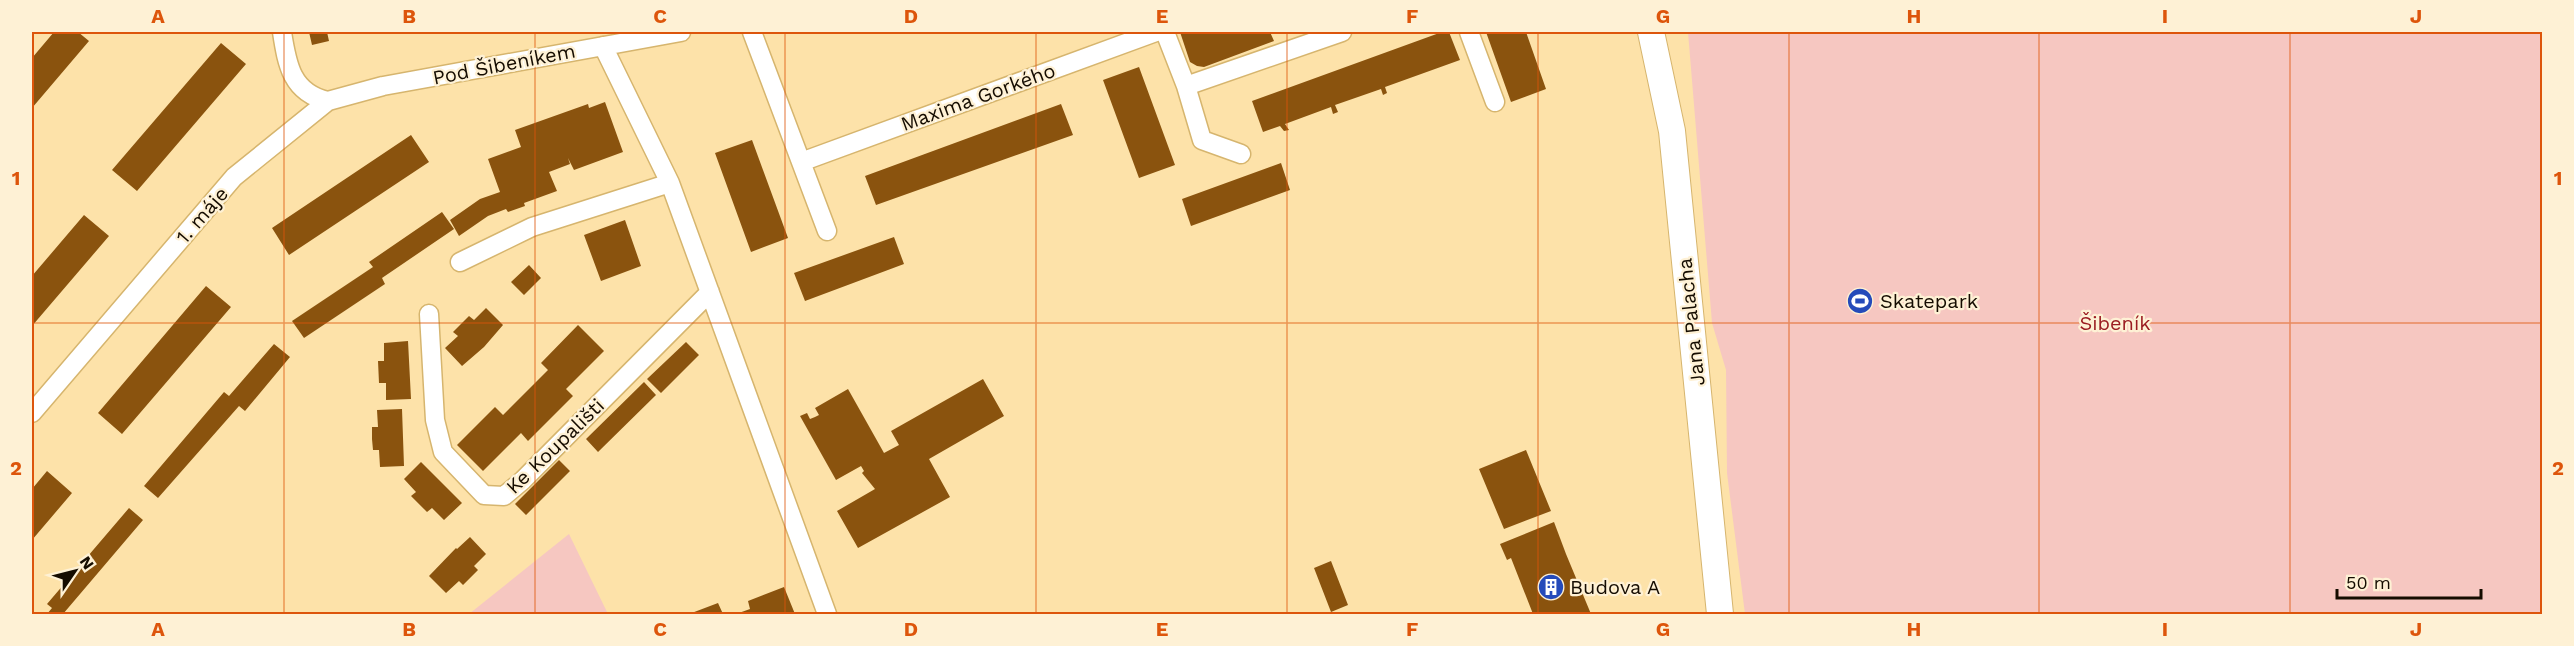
<svg xmlns="http://www.w3.org/2000/svg" width="2574" height="646" font-family="'Work Sans',sans-serif">
	<rect width="100%" height="100%" fill="#fde2a9"/>
	<path fill="#f6c7c1" d="M 1688,32 L 2542,32 L 2542,614 L 1745,614 L 1727,473 L 1726,370 L 1712,323 Z
		M 569,534 L 608,614 L 469,614 Z"/>
	<path fill="#8a530e" d="M 54,32 L 78,32 L 89,41 L 32,108 L 32,58 Z
		M 309,32 L 327,32 L 329,41 L 312,45 Z
		M 1180,32 L 1270,32 L 1274,41 L 1204,67 L 1197,66 L 1190,62 Z
		M 1442,32 L 1449,32 L 1460,60 L 1385,87 L 1387,93 L 1383,95 L 1381,89 L 1335,105 L 1338,112 L 1333,114 L 1331,107 L 1285,124 L 1289,130 L 1284,131 L 1280,126 L 1263,132 L 1252,101 Z
		M 1486,32 L 1526,32 L 1546,89 L 1511,102 Z
		M 221,43 L 246,64 L 137,191 L 112,170 Z
		M 1139,67 L 1175,165 L 1139,178 L 1103,80 Z
		M 605,102 L 623,152 L 574,170 L 568,158 L 570,164 L 549,172 L 557,191 L 524,203 L 525,206 L 508,212 L 506,209 L 488,216 L 459,236 L 450,220 L 480,199 L 500,192 L 488,159 L 521,147 L 515,130 L 588,104 L 589,108 Z
		M 1061,104 L 1073,135 L 876,205 L 865,176 Z
		M 411,135 L 429,162 L 289,255 L 272,228 Z
		M 752,140 L 788,238 L 751,252 L 715,153 Z
		M 1281,163 L 1290,190 L 1191,226 L 1182,199 Z
		M 442,212 L 454,229 L 382,278 L 385,284 L 304,338 L 292,321 L 373,267 L 369,262 Z
		M 84,215 L 109,236 L 32,326 L 32,276 Z
		M 625,220 L 641,266 L 601,281 L 584,235 Z
		M 894,237 L 904,264 L 805,301 L 794,273 Z
		M 529,265 L 541,278 L 524,295 L 511,282 Z
		M 206,286 L 231,307 L 122,434 L 98,413 Z
		M 486,308 L 503,325 L 484,347 L 462,366 L 445,348 L 458,336 L 453,332 L 469,316 L 474,320 Z
		M 578,325 L 604,351 L 566,389 L 573,396 L 528,441 L 521,433 L 483,471 L 457,445 L 495,407 L 503,415 L 548,370 L 541,363 Z
		M 408,341 L 411,399 L 386,400 L 386,383 L 379,383 L 378,361 L 384,361 L 384,343 Z
		M 686,342 L 699,355 L 661,393 L 647,379 Z
		M 274,344 L 290,357 L 245,411 L 239,406 L 158,498 L 144,486 L 224,392 L 229,396 Z
		M 983,379 L 1004,416 L 929,459 L 950,497 L 858,548 L 837,511 L 875,489 L 862,473 L 864,471 L 861,466 L 836,480 L 800,416 L 807,413 L 810,419 L 815,417 L 819,415 L 815,408 L 848,389 L 884,453 L 899,445 L 891,431 Z
		M 644,382 L 656,395 L 598,452 L 586,439 Z
		M 402,409 L 404,466 L 380,467 L 379,450 L 373,450 L 372,439 L 372,427 L 378,427 L 377,410 Z
		M 1526,450 L 1551,511 L 1504,529 L 1479,469 Z
		M 559,460 L 570,471 L 526,515 L 515,504 Z
		M 421,462 L 462,503 L 444,520 L 432,508 L 427,512 L 411,496 L 416,492 L 404,479 Z
		M 47,471 L 72,493 L 32,540 L 32,489 Z
		M 129,508 L 143,520 L 63,614 L 47,614 L 52,608 L 47,604 Z
		M 1554,522 L 1566,554 L 1591,614 L 1533,614 L 1511,558 L 1507,560 L 1500,544 Z
		M 470,537 L 486,554 L 474,566 L 478,570 L 463,585 L 459,581 L 446,593 L 429,576 L 456,548 L 457,549 Z
		M 1331,561 L 1348,605 L 1331,612 L 1314,568 Z
		M 784,587 L 795,614 L 736,614 L 750,609 L 748,601 Z
		M 718,603 L 723,614 L 689,614 Z"/>
	<g fill="none" stroke-linecap="round" stroke-linejoin="round">
		<g stroke="#d6b56e" stroke-width="21">
			<path id="street" d="M 282,32 C 287,65 292,93 328,101
				M 752,32 L 827,231
				M 1165,32 L 1186,86 L 1202,140 L 1241,154
				M 1469,32 L 1495,102
				M 603,46 L 670,183 L 827,614
				M 1186,86 L 1342,32
				M 801,162 L 1156,32
				M 460,262 L 532,227 L 670,183
				M 429,314 L 435,420 L 443,452 L 484,495 L 504,496 L 523,480 L 710,292
				M 32,413 L 234,177 L 328,101 L 383,86 L 681,32"/>
		</g>
		<g stroke="#d6b56e" stroke-width="28">
			<path id="secondary" d="M 1651,32 L 1672,131 L 1720,614"/>
		</g>
		<use href="#street" stroke="#fff" stroke-width="18"/>
		<use href="#secondary" stroke="#fff" stroke-width="26"/>
	</g>
	<path fill="none" stroke="#dd550b" stroke-width="1.5" stroke-opacity="0.55" d="M 284,32 L 284,614M 535,32 L 535,614M 785,32 L 785,614M 1036,32 L 1036,614M 1287,32 L 1287,614M 1538,32 L 1538,614M 1789,32 L 1789,614M 2039,32 L 2039,614M 2290,32 L 2290,614M 32,323 L 2542,323"/>
	<defs>
		<g id="stadium-disc" transform="scale(1.35)"><circle r="9.5" fill="#254bba" stroke="#fef1d5"/><path d="M0-5a6.5 5 0 1 0 0 10a6.5 5 0 1 0 0-10ZM-3.5-1.8h7v3.6h-7Z" fill="#fff"/></g>
		<g id="building-disc" transform="scale(1.35)"><circle r="9.5" fill="#254bba" stroke="#fef1d5"/><path d="M-4-6H4V6H1V3H-1V6H-4ZM-2.5-4.3h1.7v1.8h-1.7ZM.8-4.3h1.7v1.8H.8ZM-2.5-1h1.7V.8h-1.7ZM.8-1h1.7V.8H.8Z" fill="#fff"/></g>
	</defs>
	<g fill-rule="evenodd">
		<use href="#stadium-disc" x="1860" y="301"/>
		<use href="#building-disc" x="1551" y="587"/>
	</g>
	<g text-anchor="middle" dominant-baseline="central" stroke-width="4.5" stroke-linejoin="round" paint-order="stroke">
		<g font-size="20" fill="#150c00" stroke="#fef1d5">
			<text transform="translate(504 64) rotate(-11)">Pod Šibeníkem</text>
			<text transform="translate(978 97) rotate(-20)">Maxima Gorkého</text>
			<text transform="translate(202 215) rotate(-49)">1. máje</text>
			<text transform="translate(1691 322) rotate(-96)">Jana Palacha</text>
			<text transform="translate(555 446) rotate(-44)">Ke Koupališti</text>
		</g>
		<g font-size="20" fill="#150c00" stroke="#fef1d5" text-anchor="start">
			<text x="1880" y="301">Skatepark</text>
			<text x="1570" y="587">Budova A</text>
		</g>
		<g font-size="20" fill="#9b1c21" stroke="#fef1d5">
			<text x="2115" y="323">Šibeník</text>
		</g>
	</g>
	<rect width="2574" height="646" fill="none" stroke="#fef1d5" stroke-width="66"/>
	<g transform="translate(75 571) rotate(55)" stroke="#fef1d5" stroke-width="4.5" paint-order="stroke">
	<path d="M0-4.5L10 22L0 15L-10 22Z" fill="#150c00"/>
	<text y="-9" font-size="16" font-weight="bold" text-anchor="middle" fill="#150c00">N</text>
	</g>
	<path d="M2337 589v9h144v-9" fill="none" stroke="#150c00" stroke-width="3"/>
	<text x="2346" y="589" font-size="18" fill="#150c00" stroke="#fef1d5" stroke-width="4.5" paint-order="stroke">50 m</text>
	<rect x="33" y="33" width="2508" height="580" fill="none" stroke="#dd550b" stroke-width="2"/>
	<g font-size="20" text-anchor="middle" font-weight="bold" fill="#dd550b">
		<text x="158" y="23">A</text>
		<text x="409" y="23">B</text>
		<text x="660" y="23">C</text>
		<text x="911" y="23">D</text>
		<text x="1162" y="23">E</text>
		<text x="1412" y="23">F</text>
		<text x="1663" y="23">G</text>
		<text x="1914" y="23">H</text>
		<text x="2165" y="23">I</text>
		<text x="2416" y="23">J</text>
		<text x="16" y="185">1</text>
		<text x="2558" y="185">1</text>
		<text x="16" y="475">2</text>
		<text x="2558" y="475">2</text>
		<text x="158" y="636">A</text>
		<text x="409" y="636">B</text>
		<text x="660" y="636">C</text>
		<text x="911" y="636">D</text>
		<text x="1162" y="636">E</text>
		<text x="1412" y="636">F</text>
		<text x="1663" y="636">G</text>
		<text x="1914" y="636">H</text>
		<text x="2165" y="636">I</text>
		<text x="2416" y="636">J</text>
	</g>
</svg>
